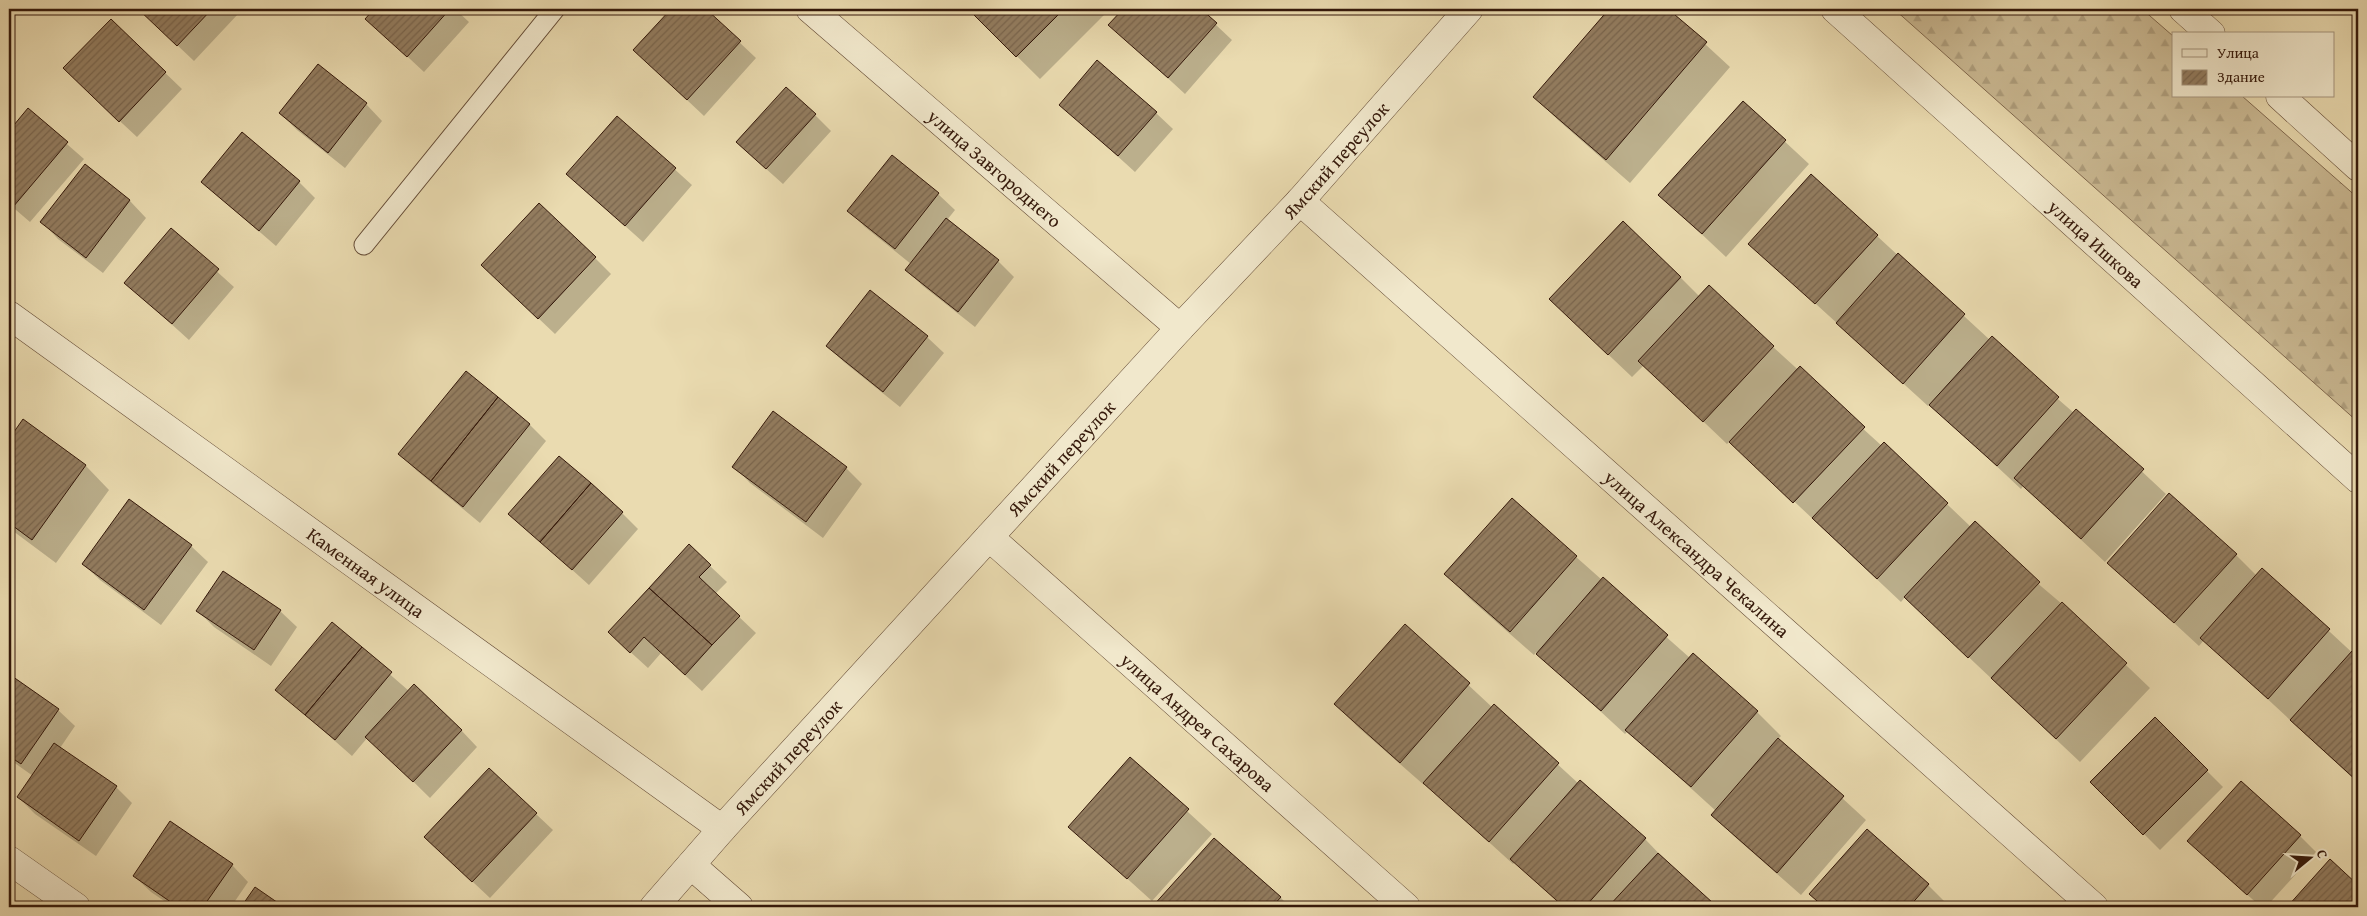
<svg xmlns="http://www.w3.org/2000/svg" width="2367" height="916" font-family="'Gentium Book Plus',serif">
	<defs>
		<pattern id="forest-firs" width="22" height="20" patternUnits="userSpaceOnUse" patternTransform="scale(1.25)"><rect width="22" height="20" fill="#cbba94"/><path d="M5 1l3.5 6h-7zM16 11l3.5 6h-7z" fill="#af9f7e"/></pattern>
		<pattern id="building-hatch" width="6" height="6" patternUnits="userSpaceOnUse" patternTransform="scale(1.25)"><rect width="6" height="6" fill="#937d60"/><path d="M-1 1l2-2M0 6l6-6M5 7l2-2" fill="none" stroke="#79654d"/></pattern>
	</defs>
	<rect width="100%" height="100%" fill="#eadbb0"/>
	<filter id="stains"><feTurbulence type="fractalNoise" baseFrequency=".004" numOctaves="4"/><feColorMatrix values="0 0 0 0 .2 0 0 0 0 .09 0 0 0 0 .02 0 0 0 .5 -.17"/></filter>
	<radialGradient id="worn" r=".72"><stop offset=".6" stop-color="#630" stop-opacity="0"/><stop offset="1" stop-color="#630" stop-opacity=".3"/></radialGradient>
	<path fill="url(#forest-firs)" stroke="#80694f" d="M 1894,9 L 2142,9 L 2173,36 L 2173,96 L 2242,96 L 2358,198 L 2358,422 Z"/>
	<path fill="#0003" d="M 139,9 L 235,9 L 239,13 L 194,61 Z
		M 376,9 L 455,9 L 469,22 L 424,72 L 367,19 Z
		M 672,9 L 704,9 L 756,58 L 704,116 L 634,50 Z
		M 969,9 L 1104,9 L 1107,12 L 1040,79 Z
		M 1125,9 L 1199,9 L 1232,40 L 1185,94 L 1110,25 Z
		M 1611,9 L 1667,9 L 1730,67 L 1630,183 L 1558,120 L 1535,97 Z
		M 111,21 L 182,89 L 137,137 L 81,85 Z
		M 1743,103 L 1809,164 L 1726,257 L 1660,195 Z
		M 366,104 L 382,121 L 345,168 L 297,130 L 280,113 Z
		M 1061,105 L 1156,113 L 1173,129 L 1135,172 Z
		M 28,110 L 84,159 L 30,222 L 9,204 L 9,133 Z
		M 815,115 L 831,131 L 783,184 L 754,158 Z
		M 617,117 L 692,185 L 643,242 L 567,174 Z
		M 892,157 L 938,194 L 955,210 L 947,220 L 998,261 L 1014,277 L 975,327 L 923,286 L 906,270 L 911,264 L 865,227 L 849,211 Z
		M 85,166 L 130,201 L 146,218 L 103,273 L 58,239 L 42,222 Z
		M 202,182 L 299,182 L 315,198 L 276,246 Z
		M 171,230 L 234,287 L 189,340 L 126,283 Z
		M 1877,236 L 1990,340 L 2074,413 L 2076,410 L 2166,494 L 2105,562 L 2023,486 L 2021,489 L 1930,404 L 1928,406 L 1750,244 Z
		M 595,258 L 611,274 L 555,334 L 499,281 Z
		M 1680,277 L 1700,297 L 1773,347 L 1882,446 L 1884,444 L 1971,527 L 2062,604 L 2150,688 L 2080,762 L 1905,597 L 1901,602 L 1730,441 L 1727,444 L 1644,365 L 1632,377 L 1575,323 Z
		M 927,337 L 944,353 L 900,407 L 844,362 L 827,346 Z
		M 466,373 L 530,425 L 546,441 L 480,523 L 416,470 L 400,454 Z
		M 23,421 L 86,466 L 109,490 L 56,563 L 9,528 L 9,441 Z
		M 734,466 L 846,468 L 862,484 L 823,538 L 750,483 Z
		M 1512,500 L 1690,658 L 1693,655 L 1757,712 L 1781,736 L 1778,739 L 1866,820 L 1801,895 L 1736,838 L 1713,815 L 1716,811 L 1628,731 L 1625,734 L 1536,652 L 1534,655 L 1469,598 L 1446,574 Z
		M 622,513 L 638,529 L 589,585 L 510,514 Z
		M 191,546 L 208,562 L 161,625 L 100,580 L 83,564 Z
		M 2236,555 L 2257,576 L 2263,570 L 2358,658 L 2358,783 L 2204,640 L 2199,646 L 2109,563 Z
		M 710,566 L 727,582 L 715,594 L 756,633 L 702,691 L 661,653 L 648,668 L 626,648 Z
		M 198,611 L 280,611 L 297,627 L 271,666 L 214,627 Z
		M 332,624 L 409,691 L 461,730 L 477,747 L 430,798 L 368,737 L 352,756 L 277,690 Z
		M 1405,626 L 1493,708 L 1494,706 L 1579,784 L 1580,782 L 1645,839 L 1668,863 L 1715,907 L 1563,907 L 1515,862 L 1513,864 L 1425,784 L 1424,785 L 1359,728 L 1335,704 Z
		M 9,676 L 58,710 L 75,726 L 60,748 L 116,787 L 132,803 L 96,856 L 35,814 L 18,797 L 33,776 L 9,759 Z
		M 2155,719 L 2223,787 L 2160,850 L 2092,782 Z
		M 1130,759 L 1212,834 L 1152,901 L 1070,827 Z
		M 489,770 L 553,830 L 490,898 L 442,853 Z
		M 1867,830 L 1928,885 L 1950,907 L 1824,907 L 1811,893 Z
		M 2300,836 L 2316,852 L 2266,907 L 2261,907 L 2205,857 Z
		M 1214,839 L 1281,898 L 1290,907 L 1154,907 Z
		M 2330,861 L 2358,886 L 2358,907 L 2288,907 Z
		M 232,865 L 248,882 L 231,907 L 173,907 L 151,892 L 134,876 Z"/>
	<path fill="url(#building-hatch)" stroke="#34180a" d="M 138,9 L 212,9 L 177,46 Z
		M 374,9 L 450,9 L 407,57 L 365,19 Z
		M 671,9 L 706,9 L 741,41 L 687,100 L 633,50 Z
		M 968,9 L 1064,9 L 1016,57 Z
		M 1123,9 L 1201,9 L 1217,23 L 1168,78 L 1108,25 Z
		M 1609,9 L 1668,9 L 1707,42 L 1606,160 L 1533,97 Z
		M 111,19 L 166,72 L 119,122 L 63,68 Z
		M 1097,60 L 1157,112 L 1118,156 L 1059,105 Z
		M 318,64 L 367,103 L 328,153 L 279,113 Z
		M 786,87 L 816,114 L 766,169 L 736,142 Z
		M 1743,101 L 1786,140 L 1702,234 L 1658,195 Z
		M 28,108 L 68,142 L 13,207 L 9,203 L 9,131 Z
		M 617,116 L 676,168 L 625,226 L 566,174 Z
		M 242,132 L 300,181 L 259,231 L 201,182 Z
		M 892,155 L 939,193 L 895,249 L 847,211 Z
		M 85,164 L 130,200 L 86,258 L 40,222 Z
		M 1811,174 L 1878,235 L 1815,304 L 1748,244 Z
		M 539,203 L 596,257 L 538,319 L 481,265 Z
		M 946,218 L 999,260 L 958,312 L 905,270 Z
		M 1623,221 L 1681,277 L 1608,355 L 1549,299 Z
		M 171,228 L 219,269 L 172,324 L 124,283 Z
		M 1898,253 L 1965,314 L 1903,384 L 1836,323 Z
		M 1709,285 L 1774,346 L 1703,422 L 1638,361 Z
		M 870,290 L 928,336 L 883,392 L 826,346 Z
		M 1992,336 L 2059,397 L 1997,466 L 1929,405 Z
		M 1800,366 L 1865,427 L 1793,503 L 1729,442 Z
		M 466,371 L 498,397 L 431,481 L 398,454 Z
		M 498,397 L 530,424 L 463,507 L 431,481 Z
		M 2076,409 L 2144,469 L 2081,539 L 2014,478 Z
		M 773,411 L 847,467 L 806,522 L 732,467 Z
		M 23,419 L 86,465 L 32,540 L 9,523 L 9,439 Z
		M 1884,442 L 1948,503 L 1877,579 L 1812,518 Z
		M 559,456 L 591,483 L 540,542 L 508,514 Z
		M 591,483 L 623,512 L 572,570 L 540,542 Z
		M 2169,493 L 2237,554 L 2174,623 L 2107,563 Z
		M 1512,498 L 1577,556 L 1510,632 L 1444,574 Z
		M 129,499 L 192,545 L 144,610 L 82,564 Z
		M 1975,521 L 2040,582 L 1968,658 L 1904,597 Z
		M 689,544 L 711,565 L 699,577 L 740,616 L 712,645 L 649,588 Z
		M 2262,568 L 2330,629 L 2268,699 L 2200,638 Z
		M 223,571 L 281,610 L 254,650 L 196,611 Z
		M 1603,577 L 1668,635 L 1601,711 L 1536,654 Z
		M 649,588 L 712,645 L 685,675 L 644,637 L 630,653 L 608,632 Z
		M 2062,602 L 2127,663 L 2056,739 L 1991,678 Z
		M 332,622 L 362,647 L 305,715 L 275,690 Z
		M 1405,624 L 1470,683 L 1400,763 L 1334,704 Z
		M 362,647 L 392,672 L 335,740 L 305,715 Z
		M 2352,651 L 2358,656 L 2357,781 L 2290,720 Z
		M 1693,653 L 1758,711 L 1691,787 L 1625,730 Z
		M 9,674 L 59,709 L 21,764 L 9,756 Z
		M 414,684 L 462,730 L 413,782 L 365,737 Z
		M 1494,704 L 1559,763 L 1489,842 L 1423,783 Z
		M 2155,717 L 2208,770 L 2143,835 L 2090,782 Z
		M 1778,738 L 1844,796 L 1777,873 L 1711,815 Z
		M 54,743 L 117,786 L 79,841 L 17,797 Z
		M 1130,757 L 1189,809 L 1127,879 L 1068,827 Z
		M 489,768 L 537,813 L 472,882 L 424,837 Z
		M 1580,780 L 1646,838 L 1585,907 L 1564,907 L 1510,859 Z
		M 2241,781 L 2301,835 L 2247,895 L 2187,841 Z
		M 170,821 L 233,864 L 203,907 L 178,907 L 133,876 Z
		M 1867,829 L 1929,884 L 1909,907 L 1824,907 L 1809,894 Z
		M 1214,838 L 1281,897 L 1272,907 L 1152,907 Z
		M 1658,853 L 1713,903 L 1709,907 L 1608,907 Z
		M 2330,859 L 2358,885 L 2358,907 L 2287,907 Z
		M 255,887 L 284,907 L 241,907 Z"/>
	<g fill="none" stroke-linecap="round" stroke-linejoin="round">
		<g stroke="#624934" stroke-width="21">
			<path id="service" d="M 364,245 L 555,9"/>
		</g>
		<g stroke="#624934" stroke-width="29">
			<g id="minor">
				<path id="s1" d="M 810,9 L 1180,328"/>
				<path id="s2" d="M 1835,9 L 2358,479"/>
				<path d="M 2183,9 L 2211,34"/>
				<path d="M 2280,96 L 2358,167"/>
				<path id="s3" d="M 1300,201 L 2094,907"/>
				<path id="s4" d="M 9,315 L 722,829"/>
				<path id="s5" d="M 989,537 L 1406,907"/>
				<path d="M 9,860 L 76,907"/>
				<path d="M 691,865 L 739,907"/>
				<path id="s6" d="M 654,907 L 722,829 L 1180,328 L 1300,201 L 1469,9"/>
			</g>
		</g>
		<use href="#service" stroke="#f1e8cc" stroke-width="19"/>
		<use href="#minor" stroke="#f1e8cc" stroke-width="28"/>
	</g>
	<g text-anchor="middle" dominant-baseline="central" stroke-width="4" stroke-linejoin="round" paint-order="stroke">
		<g font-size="19" fill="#34180a" stroke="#f1e8cc">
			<text stroke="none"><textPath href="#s6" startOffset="1011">Ямский переулок</textPath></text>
			<text stroke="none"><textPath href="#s1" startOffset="244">улица Завгороднего</textPath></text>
			<text stroke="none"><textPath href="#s2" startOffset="351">улица Ишкова</textPath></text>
			<text stroke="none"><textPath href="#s6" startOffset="606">Ямский переулок</textPath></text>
			<text stroke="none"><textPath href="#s3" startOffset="531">улица Александра Чекалина</textPath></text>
			<text stroke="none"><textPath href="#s4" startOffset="440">Каменная улица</textPath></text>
			<text stroke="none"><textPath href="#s5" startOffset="279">улица Андрея Сахарова</textPath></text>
			<text stroke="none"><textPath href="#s6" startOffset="201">Ямский переулок</textPath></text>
		</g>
	</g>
	<rect width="2367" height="916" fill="none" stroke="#eadbb0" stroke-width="30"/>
	<rect x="10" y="10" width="2347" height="896" fill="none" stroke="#34180a" stroke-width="2.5"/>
	<rect x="15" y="15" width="2337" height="886" fill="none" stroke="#34180a"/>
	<rect x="2172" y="32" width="162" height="65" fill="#f1e8cc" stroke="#a5957e"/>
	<rect x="2182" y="49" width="25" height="8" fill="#f1e8cc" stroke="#a5957e"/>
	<text x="2217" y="58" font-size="15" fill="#34180a">Улица</text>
	<rect x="2182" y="70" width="25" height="15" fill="url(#building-hatch)" stroke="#a5957e"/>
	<text x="2217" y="82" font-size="15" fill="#34180a">Здание</text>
	<g transform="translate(2310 858) rotate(72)" stroke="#f1e8cc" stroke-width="4" paint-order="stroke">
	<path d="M0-4L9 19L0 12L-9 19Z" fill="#34180a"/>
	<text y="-8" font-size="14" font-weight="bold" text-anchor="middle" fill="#34180a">С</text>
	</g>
	<rect width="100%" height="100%" filter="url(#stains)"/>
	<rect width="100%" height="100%" fill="url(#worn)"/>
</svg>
